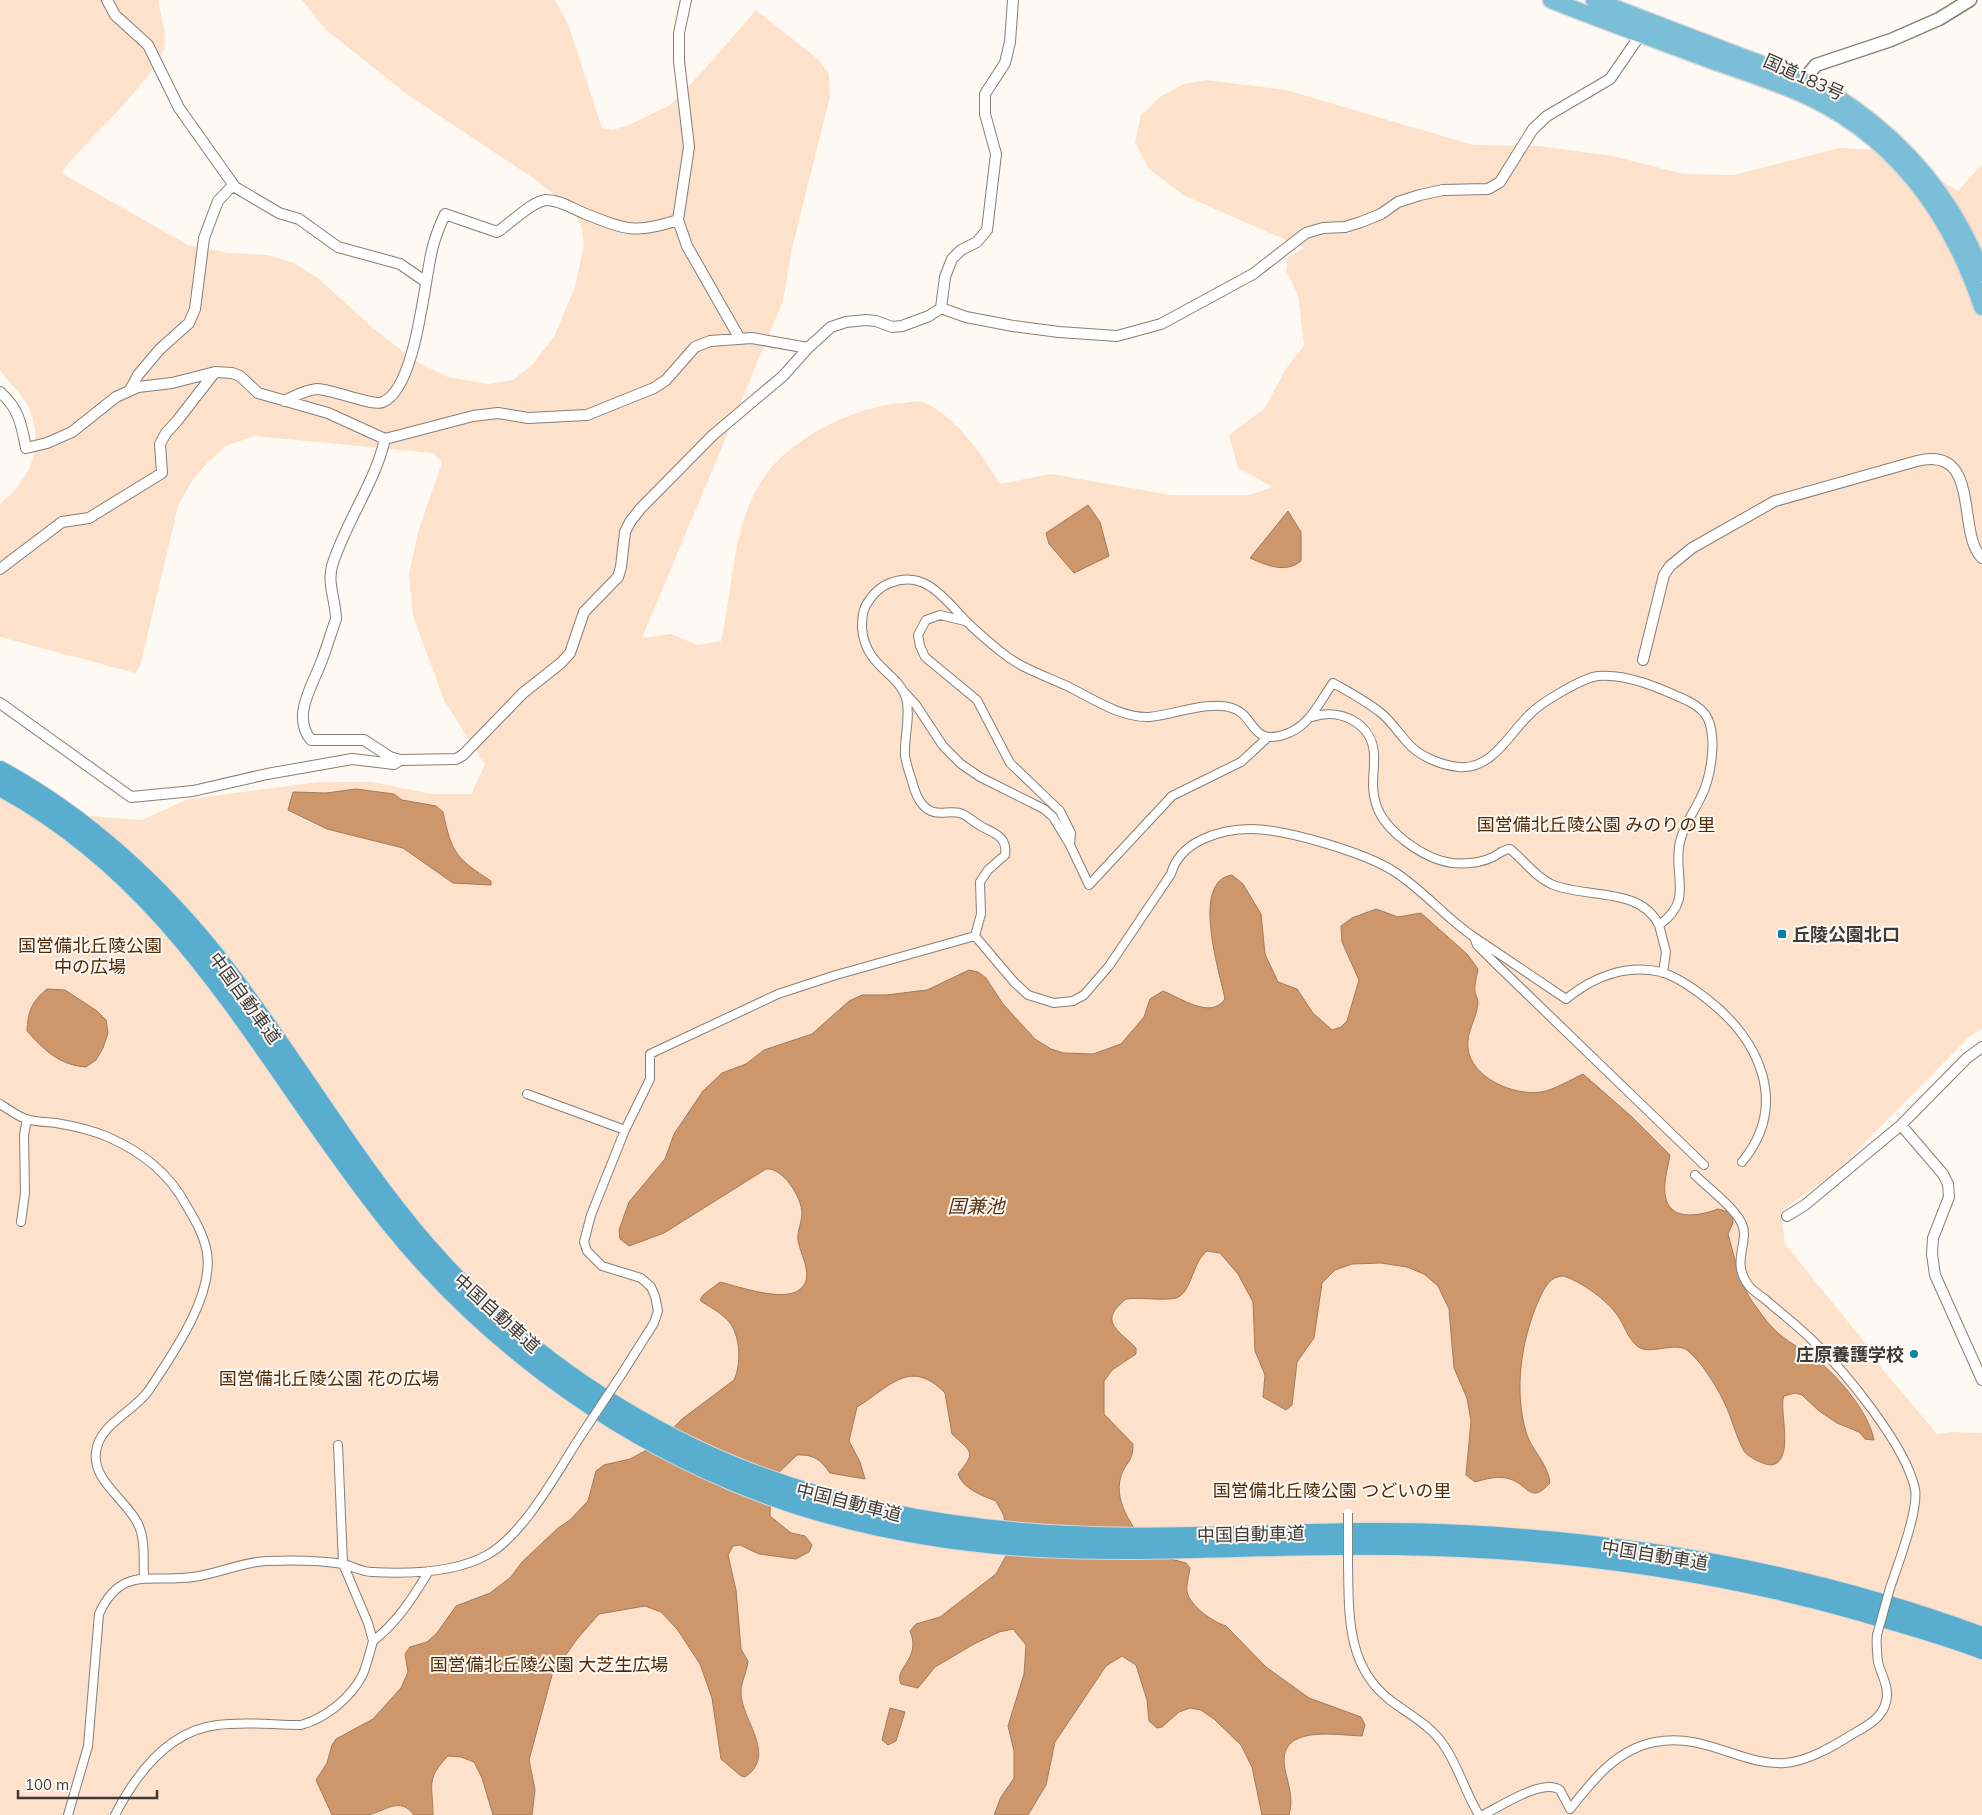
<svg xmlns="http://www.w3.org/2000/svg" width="1982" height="1815" font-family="Mulish,'Noto Sans JP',sans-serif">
	<rect width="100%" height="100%" fill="#fff9f4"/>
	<path fill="#fee1ca" d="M 0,0 L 158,0 C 161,13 165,29 165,42 C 165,71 81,146 61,173 L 188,245 L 228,253 L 268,255 L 294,263 L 318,278 L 374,329 L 417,362 L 448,377 L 489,384 L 513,380 L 533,364 L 555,335 L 575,287 L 584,245 L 581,224 L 567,205 L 533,178 L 408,95 L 325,29 L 302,0 L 555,0 L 568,24 L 602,128 L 613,130 L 631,124 L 670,105 L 704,70 L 756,10 L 819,60 L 829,74 L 830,97 L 792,248 L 783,301 L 642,638 L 671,634 L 698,645 L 721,641 C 733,589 732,526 762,480 C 788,439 856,405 904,403 C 910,402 918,401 923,402 C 955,415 983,456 1000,484 L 1051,474 L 1171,495 L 1250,495 L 1273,487 L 1238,468 L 1229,435 L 1265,408 L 1285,370 L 1304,346 L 1298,295 L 1286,271 L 1288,257 L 1304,248 L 1183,195 L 1148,168 L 1135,142 L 1141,115 L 1161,96 L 1184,84 L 1206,80 L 1286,90 L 1473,145 L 1539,146 L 1613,156 L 1683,174 L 1734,175 L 1839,148 L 1879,150 L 1915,164 L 1958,191 L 1982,164 L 1982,1029 L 1970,1036 L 1839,1169 L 1781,1212 L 1785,1244 L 1862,1339 L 1883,1370 L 1937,1434 L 1951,1432 L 1982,1433 L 1982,1815 L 0,1815 L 0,795 L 28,811 L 142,820 L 188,799 L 319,782 L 372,782 L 432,794 L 471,794 L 485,765 L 444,700 L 413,616 L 409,574 L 418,532 L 442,462 L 433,453 L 254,436 L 226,446 L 209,461 L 192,481 L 178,506 L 140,667 L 135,673 L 0,637 L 0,504 C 29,479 45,450 30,411 C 25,397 9,383 0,370 Z"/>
	<path fill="#cd966b" stroke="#a27a5c" d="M 1088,505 L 1100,522 L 1109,556 L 1074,573 L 1049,544 L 1046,533 Z
		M 1288,511 L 1301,532 L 1301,561 C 1285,574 1266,565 1250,558 Z
		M 356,789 L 394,794 L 402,800 L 436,806 L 443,812 C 452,854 456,858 491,881 L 491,885 L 453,883 L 403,848 L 327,829 L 288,810 L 293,792 L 326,793 Z
		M 1232,875 L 1243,884 L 1261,914 L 1265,954 L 1278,982 L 1297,989 L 1313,1013 L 1332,1030 L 1341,1027 L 1347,1021 L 1359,980 L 1342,942 L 1341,926 L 1352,918 L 1376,909 L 1398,917 L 1421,913 L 1467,954 L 1478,969 C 1477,976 1474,985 1475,992 C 1476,996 1478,999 1478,1003 C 1477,1018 1466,1032 1468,1048 C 1471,1078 1514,1096 1541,1092 C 1554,1090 1570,1080 1583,1074 L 1632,1117 L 1670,1155 C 1668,1168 1662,1186 1666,1199 C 1672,1222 1702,1215 1718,1209 L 1732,1213 L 1733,1223 L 1728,1234 C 1735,1258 1740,1288 1757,1308 C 1763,1317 1771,1327 1779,1334 C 1791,1344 1805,1351 1817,1360 C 1839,1377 1869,1413 1874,1440 L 1865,1439 L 1859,1432 L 1837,1423 L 1819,1411 L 1802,1395 L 1795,1393 L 1784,1396 C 1778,1407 1796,1462 1771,1465 C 1764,1465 1748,1457 1744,1451 C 1736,1437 1732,1418 1724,1402 C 1719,1391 1712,1380 1705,1370 C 1701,1364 1693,1355 1687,1350 C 1673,1341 1648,1357 1636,1345 C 1628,1338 1624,1325 1618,1316 C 1606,1299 1583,1283 1564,1276 C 1561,1276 1556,1277 1553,1279 C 1545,1284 1541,1296 1537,1304 C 1521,1343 1514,1390 1526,1432 C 1531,1450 1548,1463 1550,1483 C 1530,1505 1529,1485 1510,1479 C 1498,1475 1486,1479 1475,1482 L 1466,1475 L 1471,1421 L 1467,1398 L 1454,1368 L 1449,1309 L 1438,1286 L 1424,1274 L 1407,1267 L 1381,1263 L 1352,1264 L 1335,1270 L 1322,1283 L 1314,1338 L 1297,1362 L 1292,1405 L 1286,1410 L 1263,1397 L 1265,1375 L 1255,1351 L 1253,1302 L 1238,1274 L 1220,1253 L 1207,1251 C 1192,1262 1192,1293 1176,1298 C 1165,1301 1140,1297 1126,1299 C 1097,1322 1119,1330 1136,1348 L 1136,1354 L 1112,1370 L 1104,1381 L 1104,1414 L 1133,1444 C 1133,1463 1126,1461 1121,1476 C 1112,1505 1138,1532 1152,1554 L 1186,1563 L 1190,1568 C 1189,1576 1186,1585 1187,1592 C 1191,1607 1213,1622 1226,1626 L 1266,1667 L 1309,1698 L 1361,1717 L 1365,1725 L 1362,1736 C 1334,1735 1276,1724 1285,1769 C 1288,1784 1294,1799 1289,1815 L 1262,1815 L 1252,1767 L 1241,1745 L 1214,1719 L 1201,1710 L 1190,1708 L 1179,1712 L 1162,1727 L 1157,1728 L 1149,1721 L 1147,1700 L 1136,1665 L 1122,1656 L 1106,1666 L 1055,1742 L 1046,1785 L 1028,1815 L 994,1815 L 1001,1797 L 1014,1778 L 1014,1751 L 1008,1726 L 1024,1674 L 1026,1645 L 1013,1629 L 999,1632 L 974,1644 L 935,1667 L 918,1688 L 901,1684 C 893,1668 922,1659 910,1631 L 916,1624 L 940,1617 L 996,1574 L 1007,1554 L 1004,1516 L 996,1501 C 983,1496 963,1489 958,1474 C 977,1451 971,1452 952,1434 L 945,1393 C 910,1357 890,1387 857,1407 L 849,1441 L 860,1462 L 865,1479 L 830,1473 C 821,1460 814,1454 797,1455 L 771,1480 L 770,1516 L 791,1533 L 805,1536 L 812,1545 L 809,1552 L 796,1559 L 759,1554 L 740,1545 L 733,1546 L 728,1555 L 736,1590 L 741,1649 L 748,1661 C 747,1672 741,1682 741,1692 C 741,1720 778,1755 745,1777 L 741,1776 L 721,1759 L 712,1698 L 700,1664 L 677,1629 L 661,1612 L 645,1606 L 599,1614 L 577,1639 L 552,1675 L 529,1760 L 535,1790 L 532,1815 L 493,1815 L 482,1778 L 474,1762 L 461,1757 L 448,1756 C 425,1779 433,1786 433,1815 L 414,1815 C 400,1796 386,1811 368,1815 C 357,1815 343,1815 332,1815 L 316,1780 L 327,1763 L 332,1745 L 336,1739 L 373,1719 L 401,1688 L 408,1672 L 405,1654 L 410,1647 L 427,1642 L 437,1633 L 456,1606 L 490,1593 L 511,1577 L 522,1562 L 558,1528 L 570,1520 L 588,1501 L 596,1471 L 604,1465 L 630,1459 L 658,1444 L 682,1419 L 734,1380 C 741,1365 741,1338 730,1323 C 723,1314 712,1308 702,1302 L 700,1300 L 703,1295 L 720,1282 C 740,1287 783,1302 799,1290 C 816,1278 800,1255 798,1240 C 797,1231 802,1222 802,1213 C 802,1198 783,1167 766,1169 L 664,1233 L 629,1246 L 620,1239 L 619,1230 L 629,1202 L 665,1159 L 674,1134 L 703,1091 L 722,1073 L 746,1064 L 764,1050 L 812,1034 L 849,1001 L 862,995 L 886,995 L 927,990 L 969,970 L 978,972 L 986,978 L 1003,1004 L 1035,1039 L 1051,1049 L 1064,1053 L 1093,1054 L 1121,1044 L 1144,1017 L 1150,999 L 1163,991 C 1181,998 1211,1020 1225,999 C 1220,973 1190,881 1232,875 Z
		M 47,989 L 65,990 L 97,1011 L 106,1020 L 108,1033 L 103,1048 L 96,1060 L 86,1067 C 59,1065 44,1050 27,1031 C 28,1012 31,1002 47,989 Z
		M 890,1708 L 905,1712 L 896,1741 L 888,1745 L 882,1740 Z"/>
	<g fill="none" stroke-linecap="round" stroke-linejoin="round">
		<g stroke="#857f79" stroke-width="10">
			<path id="pedestrian" d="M 965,621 L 940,615 L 926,620 L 918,635 L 920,646 L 925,657 L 977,700 L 1010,763 L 1060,811 L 1071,833 L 1070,845 L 1089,885 L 1172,796 L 1241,762 L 1267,738
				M 905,693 L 916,705 L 943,746 L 961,764 L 980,777 L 1044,809 L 1053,817 L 1070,845
				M 1312,717 C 1339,708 1372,722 1374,754 C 1375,771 1370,786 1376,804 C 1384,831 1424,859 1452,863 C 1465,864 1481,863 1493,857 C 1499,854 1504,849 1510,849 C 1524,860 1534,876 1551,884 C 1585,899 1640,886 1659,925
				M 975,936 L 981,914 L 980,882 L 988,870 L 1005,855 C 1008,835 992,833 979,825 C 972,821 967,815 960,813 C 946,810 934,818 923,805 C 917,799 914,789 912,781 C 909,772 906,764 905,755 C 904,736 911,717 906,698 C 899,673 865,667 862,628 C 862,620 862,614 865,607 C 871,596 879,587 890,583 C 926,569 945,600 967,622 C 977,632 989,642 1000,651 C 1020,668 1043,675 1067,686 C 1092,698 1120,718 1149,717 C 1172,715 1211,700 1232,708 C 1256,715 1250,747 1286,734 C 1310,726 1319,702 1333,683 C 1349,692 1366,701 1381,713 C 1391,721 1397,731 1406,741 C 1418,756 1440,765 1459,767 C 1492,770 1509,734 1529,715 C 1540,703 1582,678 1598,676 C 1627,673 1662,689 1688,701 C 1696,705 1704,710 1708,719 C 1717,740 1711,777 1701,797 C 1694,812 1683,826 1680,842 C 1672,875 1695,900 1659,925 L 1666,952 L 1663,973
				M 975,936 L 1014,982 L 1028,995 L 1054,1003 L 1073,1001 L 1084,995 L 1109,966 L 1171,874 C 1180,841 1220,829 1251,829 C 1286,829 1366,853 1395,872 C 1424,891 1446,918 1474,937 L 1477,945 L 1495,963 L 1704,1165
				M 1474,937 L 1566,999 C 1593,977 1626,964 1661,972 C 1678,977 1693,988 1707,999 C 1759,1039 1790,1104 1742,1162
				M 527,1094 L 625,1130
				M 0,1104 C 8,1109 17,1116 26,1119 C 35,1122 47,1122 56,1123 C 74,1126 92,1130 108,1137 C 140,1151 169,1173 186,1205 C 195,1220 204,1235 207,1253 C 214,1296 172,1355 149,1390 C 134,1412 99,1424 96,1452 C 92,1480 125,1499 137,1522 C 146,1538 143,1559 144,1577
				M 1695,1175 C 1708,1188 1734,1207 1742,1224 C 1750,1242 1730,1262 1749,1286 C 1753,1291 1761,1296 1766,1300 C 1782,1314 1798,1326 1812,1340 C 1845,1371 1906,1446 1915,1489 C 1919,1510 1897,1567 1890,1588
				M 21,1222 L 25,1193 L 24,1135 L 27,1119
				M 623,1372 L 654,1323 L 658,1311 L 655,1296 L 651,1287 L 641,1278 L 602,1266 L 587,1251 L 584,1242 L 591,1215 L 625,1130 L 650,1079 L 650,1054 L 778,994 L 836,975 L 975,936
				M 338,1445 L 343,1564 L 368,1623 L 373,1641 C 398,1622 413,1597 429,1571
				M 1348,1563 C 1349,1614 1346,1666 1390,1700 C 1408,1714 1429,1724 1443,1744 C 1458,1765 1465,1792 1479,1815
				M 68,1815 L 88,1746 L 99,1614 C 121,1565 151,1583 193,1577 C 218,1574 241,1562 267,1561 C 292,1560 318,1560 343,1564 C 352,1566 362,1572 372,1572 C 408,1574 455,1573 487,1555 C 525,1534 558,1470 582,1434
				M 115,1815 C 136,1774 168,1731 217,1725 C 244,1721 274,1725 301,1725 C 326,1718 351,1698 363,1674 C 367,1664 370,1652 373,1641
				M 1483,1815 C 1501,1806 1543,1778 1560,1790 L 1570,1809 C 1593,1780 1617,1749 1655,1742 C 1705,1732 1741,1766 1785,1763 C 1808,1761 1832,1747 1851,1735 C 1865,1727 1882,1719 1886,1702 C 1890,1687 1881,1675 1878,1662 C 1877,1653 1876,1644 1877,1635"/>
		</g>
		<g stroke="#857f79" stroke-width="12">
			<path id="minor" d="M 107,0 L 115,15 L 148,45 L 179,108 L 235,187 L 279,213 L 299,219 L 338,247 L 400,264 L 426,282
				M 686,0 L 679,33 L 679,61 L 689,147 L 678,220 L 687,246 L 740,339
				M 941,308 L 966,317 L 1013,326 L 1059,332 L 1117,336 L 1161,324 L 1253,274 L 1306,233 L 1323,228 L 1345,227 L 1361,222 L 1381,214 L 1398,202 L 1420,195 L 1443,190 L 1488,189 L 1500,182 L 1533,129 L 1547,116 L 1610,79 L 1643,31
				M 130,390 L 138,375 L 160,349 L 189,323 L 195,309 L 204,238 L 218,201 L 233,185
				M 0,392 C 19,409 21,423 26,448 L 47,443 L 72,432 L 116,397 L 138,387 L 172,383 L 215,372 L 232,373 L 240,376 L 258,393 L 328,413 L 385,439 L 473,416 L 498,413 L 528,418 L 587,415 L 654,388 L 666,380 L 695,347 L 710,341 L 752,338 L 808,348
				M 284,401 C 295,396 305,390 317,389 C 332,389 374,407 383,402 C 416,388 424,283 432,250 C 435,237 440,225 445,214 L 497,232 C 510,224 532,201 546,200 C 560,200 573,209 586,214 C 626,230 636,234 678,220
				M 0,569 L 62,522 L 89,518 L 162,473 L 160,444 L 166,433 L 177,421 L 215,372
				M 1643,660 L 1664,575 L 1670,566 L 1692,548 L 1775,501 L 1917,461 C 1982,444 1956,534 1982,558
				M 0,703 L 131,797 L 193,791 L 267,774 L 352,759 L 394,764 L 400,760 L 390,757 L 364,740 L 311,740 C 291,716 313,685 322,660 C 327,647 331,633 336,619 C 336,602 327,584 332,566 C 345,523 375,483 385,439
				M 400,760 L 456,759 L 463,755 L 523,693 L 561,663 L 570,653 L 584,612 L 618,577 L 621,567 L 625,532 L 630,522 L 640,509 L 713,435 L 783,376 L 808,348 L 831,327 L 846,322 L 866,320 L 876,321 L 892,327 L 902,326 L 929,316 L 941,308 L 945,277 L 952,259 L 961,250 L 977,242 L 987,230 L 996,154 L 985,114 L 985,94 L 1005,63 L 1010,42 L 1013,0
				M 1901,1125 L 1943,1174 L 1948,1184 L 1949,1197 L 1933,1238 L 1932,1254 L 1935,1275 L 1982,1380
				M 1787,1216 L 1805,1205 L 1901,1125 L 1967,1058 L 1982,1047"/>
		</g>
		<g stroke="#857f79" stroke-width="15">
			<path id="tertiary" d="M 1799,86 L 1816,65 L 1891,40 L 1939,19 L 1970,0"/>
		</g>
		<g stroke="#d8d8d7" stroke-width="19">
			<path id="trunk" d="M 1551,0 C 1603,21 1657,40 1710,60 C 1738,70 1767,79 1795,91 C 1891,131 1950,211 1982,307
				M 1594,0 C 1644,19 1693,38 1743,57 C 1780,71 1820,84 1853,108 C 1912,150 1956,205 1982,273"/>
		</g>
		<g stroke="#d8d8d7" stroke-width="20">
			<path id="motorway" d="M 0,770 C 88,818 163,888 224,966 C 295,1058 352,1159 427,1246 C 500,1330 592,1399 692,1447 C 818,1508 955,1532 1094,1536 C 1217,1540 1340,1527 1463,1534 C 1638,1543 1817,1575 1982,1636
				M 0,787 C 185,887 263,1065 388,1221 C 479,1335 600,1426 734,1482 C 830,1522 935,1542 1037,1548 C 1156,1554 1276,1544 1395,1546 C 1552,1548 1710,1569 1861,1612 C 1902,1624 1943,1635 1982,1650"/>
		</g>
		<use href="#pedestrian" stroke="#fff" stroke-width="8"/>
		<use href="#minor" stroke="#fff" stroke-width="10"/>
		<use href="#tertiary" stroke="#fff" stroke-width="12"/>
		<use href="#trunk" stroke="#7abed8" stroke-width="16"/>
		<use href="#motorway" stroke="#59adcf" stroke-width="18"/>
		<g stroke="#857f79" stroke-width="10" stroke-linecap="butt">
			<path id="pedestrian-bridge" d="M 582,1434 L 623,1372
				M 1348,1513 L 1348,1563
				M 1877,1635 L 1890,1588"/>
		</g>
		<use href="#pedestrian-bridge" stroke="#fff" stroke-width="8"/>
	</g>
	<g fill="#0281a6" stroke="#fff9f4" stroke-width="2">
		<rect x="1777" y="929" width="10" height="10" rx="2.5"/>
		<circle cx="1914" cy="1354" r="5"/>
	</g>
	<g text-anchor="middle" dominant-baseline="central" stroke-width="4" stroke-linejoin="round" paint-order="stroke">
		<g font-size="18" fill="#3d3a38" stroke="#fff9f4">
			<text transform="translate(1804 77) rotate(24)">国道183号</text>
			<text transform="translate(245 998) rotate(54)">中国自動車道</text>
			<text transform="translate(497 1313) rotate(42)">中国自動車道</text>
			<text transform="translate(849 1502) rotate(14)">中国自動車道</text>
			<text transform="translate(1251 1534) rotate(-1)">中国自動車道</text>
			<text transform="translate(1655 1555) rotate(9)">中国自動車道</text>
		</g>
		<g font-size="18" fill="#4f2b07" stroke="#fff9f4">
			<text x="1596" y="824">国営備北丘陵公園 みのりの里</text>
			<text x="90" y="945">国営備北丘陵公園<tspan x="90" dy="21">中の広場</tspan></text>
			<text x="329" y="1378">国営備北丘陵公園 花の広場</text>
			<text x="1332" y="1490">国営備北丘陵公園 つどいの里</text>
			<text x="549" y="1664">国営備北丘陵公園 大芝生広場</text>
		</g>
		<g font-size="18" font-weight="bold" fill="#3d3a38" stroke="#fff9f4" text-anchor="start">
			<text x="1792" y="934">丘陵公園北口</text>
			<text x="1904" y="1354" text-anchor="end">庄原養護学校</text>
		</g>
		<g font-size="19" font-style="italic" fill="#563110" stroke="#fff9f4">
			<text x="976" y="1206">国兼池</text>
		</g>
	</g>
	<path d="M18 1790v8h139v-8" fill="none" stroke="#3d3a38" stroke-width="2.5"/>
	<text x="25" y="1790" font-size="15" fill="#3d3a38" stroke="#fff9f4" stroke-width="4" paint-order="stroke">100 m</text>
</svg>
